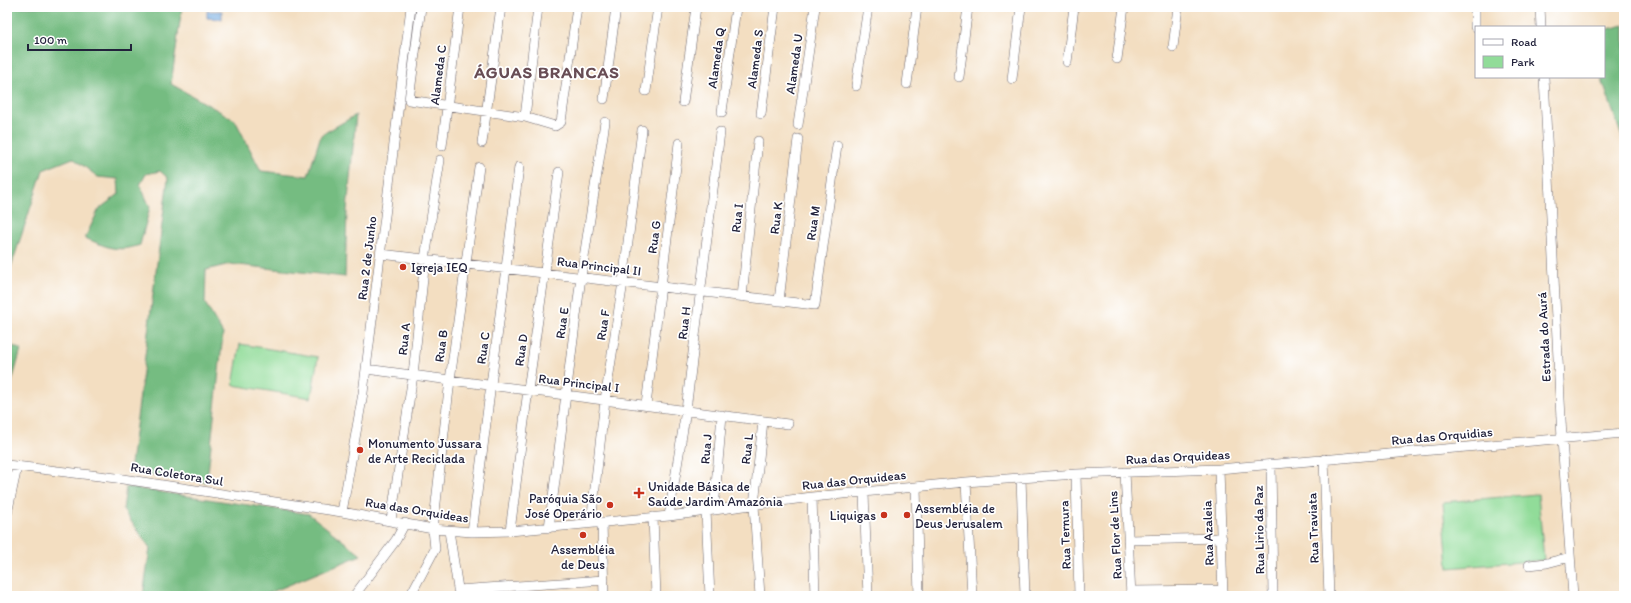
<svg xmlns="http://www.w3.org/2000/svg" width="1631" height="603" font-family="Itim,sans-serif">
	<rect width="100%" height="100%" fill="#fff"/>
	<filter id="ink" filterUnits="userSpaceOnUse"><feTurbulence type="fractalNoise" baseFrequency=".025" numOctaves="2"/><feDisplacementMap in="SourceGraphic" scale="8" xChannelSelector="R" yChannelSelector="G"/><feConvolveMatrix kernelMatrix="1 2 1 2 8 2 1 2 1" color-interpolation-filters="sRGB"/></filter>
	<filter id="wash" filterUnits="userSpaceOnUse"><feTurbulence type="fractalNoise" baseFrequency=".012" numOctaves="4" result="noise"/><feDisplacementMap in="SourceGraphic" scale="16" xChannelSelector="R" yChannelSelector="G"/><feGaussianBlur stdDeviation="0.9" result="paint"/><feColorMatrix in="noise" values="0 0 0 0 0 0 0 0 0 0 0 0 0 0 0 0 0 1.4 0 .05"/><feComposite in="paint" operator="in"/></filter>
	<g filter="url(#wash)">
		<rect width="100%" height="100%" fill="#f3dec1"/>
		<path fill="#91dc99" stroke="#5a7f6a" d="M 240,344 L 318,357 L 311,398 L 233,385 Z
			M 1538,494 L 1544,560 L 1448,568 L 1443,502 Z"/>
		<path fill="#74bc81" stroke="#4b6f5e" d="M 7,7 L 182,7 L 171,84 L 235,120 L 261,171 L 308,176 L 321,135 L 356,115 L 347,210 L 345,277 L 230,264 L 206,270 L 205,303 L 223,334 L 207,482 L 130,472 L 168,178 L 160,171 L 146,174 L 140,185 L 150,207 L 140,245 C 116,253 107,247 85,238 L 99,209 L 119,194 L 118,179 L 98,177 L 73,158 L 43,170 L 7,279 Z
			M 1624,25 L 1624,143 L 1601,77 L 1604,77 L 1604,30 Z
			M 7,343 L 21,350 L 11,385 L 7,391 Z
			M 126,487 L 309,514 L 361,555 L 262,596 L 143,596 L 150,548 L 123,510 Z"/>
		<path fill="#70a9e0" stroke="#49668e" d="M 207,11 L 222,11 L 222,19 L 207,18 Z"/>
	</g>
	<g filter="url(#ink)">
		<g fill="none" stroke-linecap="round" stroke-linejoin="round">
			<g stroke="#6b646a" stroke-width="10">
				<path id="minor" d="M 421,7 L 409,100 L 525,117 L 555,126 L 561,122 L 577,7
					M 1475,7 L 1475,27
					M 1540,7 L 1541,27
					M 1173,47 L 1178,7
					M 1117,59 L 1124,7
					M 1067,62 L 1074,7
					M 959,77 L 968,7
					M 1544,77 L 1562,439 L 1573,596
					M 1012,79 L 1021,7
					M 907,84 L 917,7
					M 856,86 L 868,7
					M 646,91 L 658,7
					M 604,99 L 616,7
					M 683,102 L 696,7
					M 722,112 L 736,7
					M 761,114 L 775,7
					M 525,117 L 538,7
					M 798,125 L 815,7
					M 482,143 L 501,7
					M 442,146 L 460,7
					M 381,254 L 815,305 L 837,145
					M 742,297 L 758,141
					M 779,301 L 798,139
					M 366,369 L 788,424
					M 646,405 L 679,143
					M 1324,459 L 1329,596
					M 1271,464 L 1273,596
					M 7,465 L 116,478 L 342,512 L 433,529 L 472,532 L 510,531 L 669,516 L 812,497 L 966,482 L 1076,474 L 1219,469 L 1624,433
					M 1219,469 L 1223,596
					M 1125,472 L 1131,596
					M 1076,474 L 1079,596
					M 1021,478 L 1025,596
					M 966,482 L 972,596
					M 916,487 L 919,596
					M 864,493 L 868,596
					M 812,497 L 815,596
					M 714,509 L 722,415
					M 706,511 L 710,596
					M 342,512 L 363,393 L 411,7
					M 7,514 L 17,467
					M 669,516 L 686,410 L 720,132
					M 653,517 L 656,596
					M 391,520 L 413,375 L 425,259 L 440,160
					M 602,522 L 604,596
					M 591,523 L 605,400 L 623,282 L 642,130
					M 549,528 L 581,277 L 605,122
					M 449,531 L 459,595
					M 510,531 L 528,390 L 559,172
					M 472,532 L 519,167
					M 1128,540 L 1222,538
					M 1529,565 L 1547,563 L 1570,557
					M 458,590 L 604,580
					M 1131,591 L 1223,590
					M 354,596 L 396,540 L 405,523
					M 410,596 L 435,549 L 433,529 L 450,380 L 479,167
					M 760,596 L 754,505 L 763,421"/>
			</g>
			<use href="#minor" stroke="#fff" stroke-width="9"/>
		</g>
	</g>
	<g fill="#c8321e" stroke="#fff" stroke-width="1.5">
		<circle cx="403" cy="267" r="4"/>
		<circle cx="360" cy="450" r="4"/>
		<path d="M637 487h4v4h4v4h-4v4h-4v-4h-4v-4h4z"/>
		<circle cx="610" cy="505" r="4"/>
		<circle cx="884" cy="515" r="4"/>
		<circle cx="907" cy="515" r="4"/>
		<circle cx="583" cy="535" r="4"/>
	</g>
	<g text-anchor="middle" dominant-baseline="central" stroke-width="3.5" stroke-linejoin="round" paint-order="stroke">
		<g font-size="13" fill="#22223b" stroke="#fff">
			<text transform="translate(716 58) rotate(-82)">Alameda Q</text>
			<text transform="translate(755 59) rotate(-83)">Alameda S</text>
			<text transform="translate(794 64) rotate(-82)">Alameda U</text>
			<text transform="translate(438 75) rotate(-83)">Alameda C</text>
			<text transform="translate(737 218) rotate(-84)">Rua I</text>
			<text transform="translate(776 218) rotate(-83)">Rua K</text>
			<text transform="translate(813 223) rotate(-82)">Rua M</text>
			<text transform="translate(654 237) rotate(-82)">Rua G</text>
			<text transform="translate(367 258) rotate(-83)">Rua 2 de Junho</text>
			<text transform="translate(599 266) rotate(7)">Rua Principal II</text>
			<text transform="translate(562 323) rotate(-82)">Rua E</text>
			<text transform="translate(684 323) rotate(-83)">Rua H</text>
			<text transform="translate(603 325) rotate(-81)">Rua F</text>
			<text transform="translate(1544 337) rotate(-93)">Estrada do Aurá</text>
			<text transform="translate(404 339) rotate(-84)">Rua A</text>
			<text transform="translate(441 346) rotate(-82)">Rua B</text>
			<text transform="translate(483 348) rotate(-82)">Rua C</text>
			<text transform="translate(521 350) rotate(-82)">Rua D</text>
			<text transform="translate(579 383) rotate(7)">Rua Principal I</text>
			<text transform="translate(1442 436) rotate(-5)">Rua das Orquidias</text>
			<text transform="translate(706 449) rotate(-85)">Rua J</text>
			<text transform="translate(747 449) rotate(-84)">Rua L</text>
			<text transform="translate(1178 457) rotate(-3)">Rua das Orquideas</text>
			<text transform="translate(177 474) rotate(9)">Rua Coletora Sul</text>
			<text transform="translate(854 480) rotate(-6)">Rua das Orquideas</text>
			<text transform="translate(417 510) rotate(9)">Rua das Orquideas</text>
			<text transform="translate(1313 528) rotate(-92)">Rua Traviata</text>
			<text transform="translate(1259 530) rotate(-91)">Rua Lirio da Paz</text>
			<text transform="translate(1208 533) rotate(-92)">Rua Azaleia</text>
			<text transform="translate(1065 535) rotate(-92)">Rua Ternura</text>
			<text transform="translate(1115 535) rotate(-93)">Rua Flor de Lins</text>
		</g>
		<g font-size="13" fill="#22223b" stroke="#fff" text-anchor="start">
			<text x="411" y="267">Igreja IEQ</text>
			<text x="368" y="443">Monumento Jussara<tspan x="368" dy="15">de Arte Reciclada</tspan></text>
			<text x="648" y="486">Unidade Básica de<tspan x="648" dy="15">Saúde Jardim Amazônia</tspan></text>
			<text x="602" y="498" text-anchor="end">Paróquia São<tspan x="602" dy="15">José Operário</tspan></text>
			<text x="915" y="508">Assembléia de<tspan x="915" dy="15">Deus Jerusalem</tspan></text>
			<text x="876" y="515" text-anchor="end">Liquigas</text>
			<text x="583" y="549" text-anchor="middle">Assembléia<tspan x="583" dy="15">de Deus</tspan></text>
		</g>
		<g font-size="17" font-weight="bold" letter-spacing="1" fill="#684d55" stroke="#fff">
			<text x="547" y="72">ÁGUAS BRANCAS</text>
		</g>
	</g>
	<rect width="1631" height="603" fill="none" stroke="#fff" stroke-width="24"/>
	<rect x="1475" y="26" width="130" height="52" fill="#ffffff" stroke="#a7a7b1"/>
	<rect x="1483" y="39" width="20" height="6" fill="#ffffff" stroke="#a7a7b1"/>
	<text x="1511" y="46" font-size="12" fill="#22223b">Road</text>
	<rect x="1483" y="56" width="20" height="12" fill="#91dc99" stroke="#a7a7b1"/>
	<text x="1511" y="66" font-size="12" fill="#22223b">Park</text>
	<path d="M28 44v6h103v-6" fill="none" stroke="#22223b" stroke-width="2"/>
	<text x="34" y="44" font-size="12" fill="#22223b" stroke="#ffffff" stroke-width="3" paint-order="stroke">100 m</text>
</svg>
